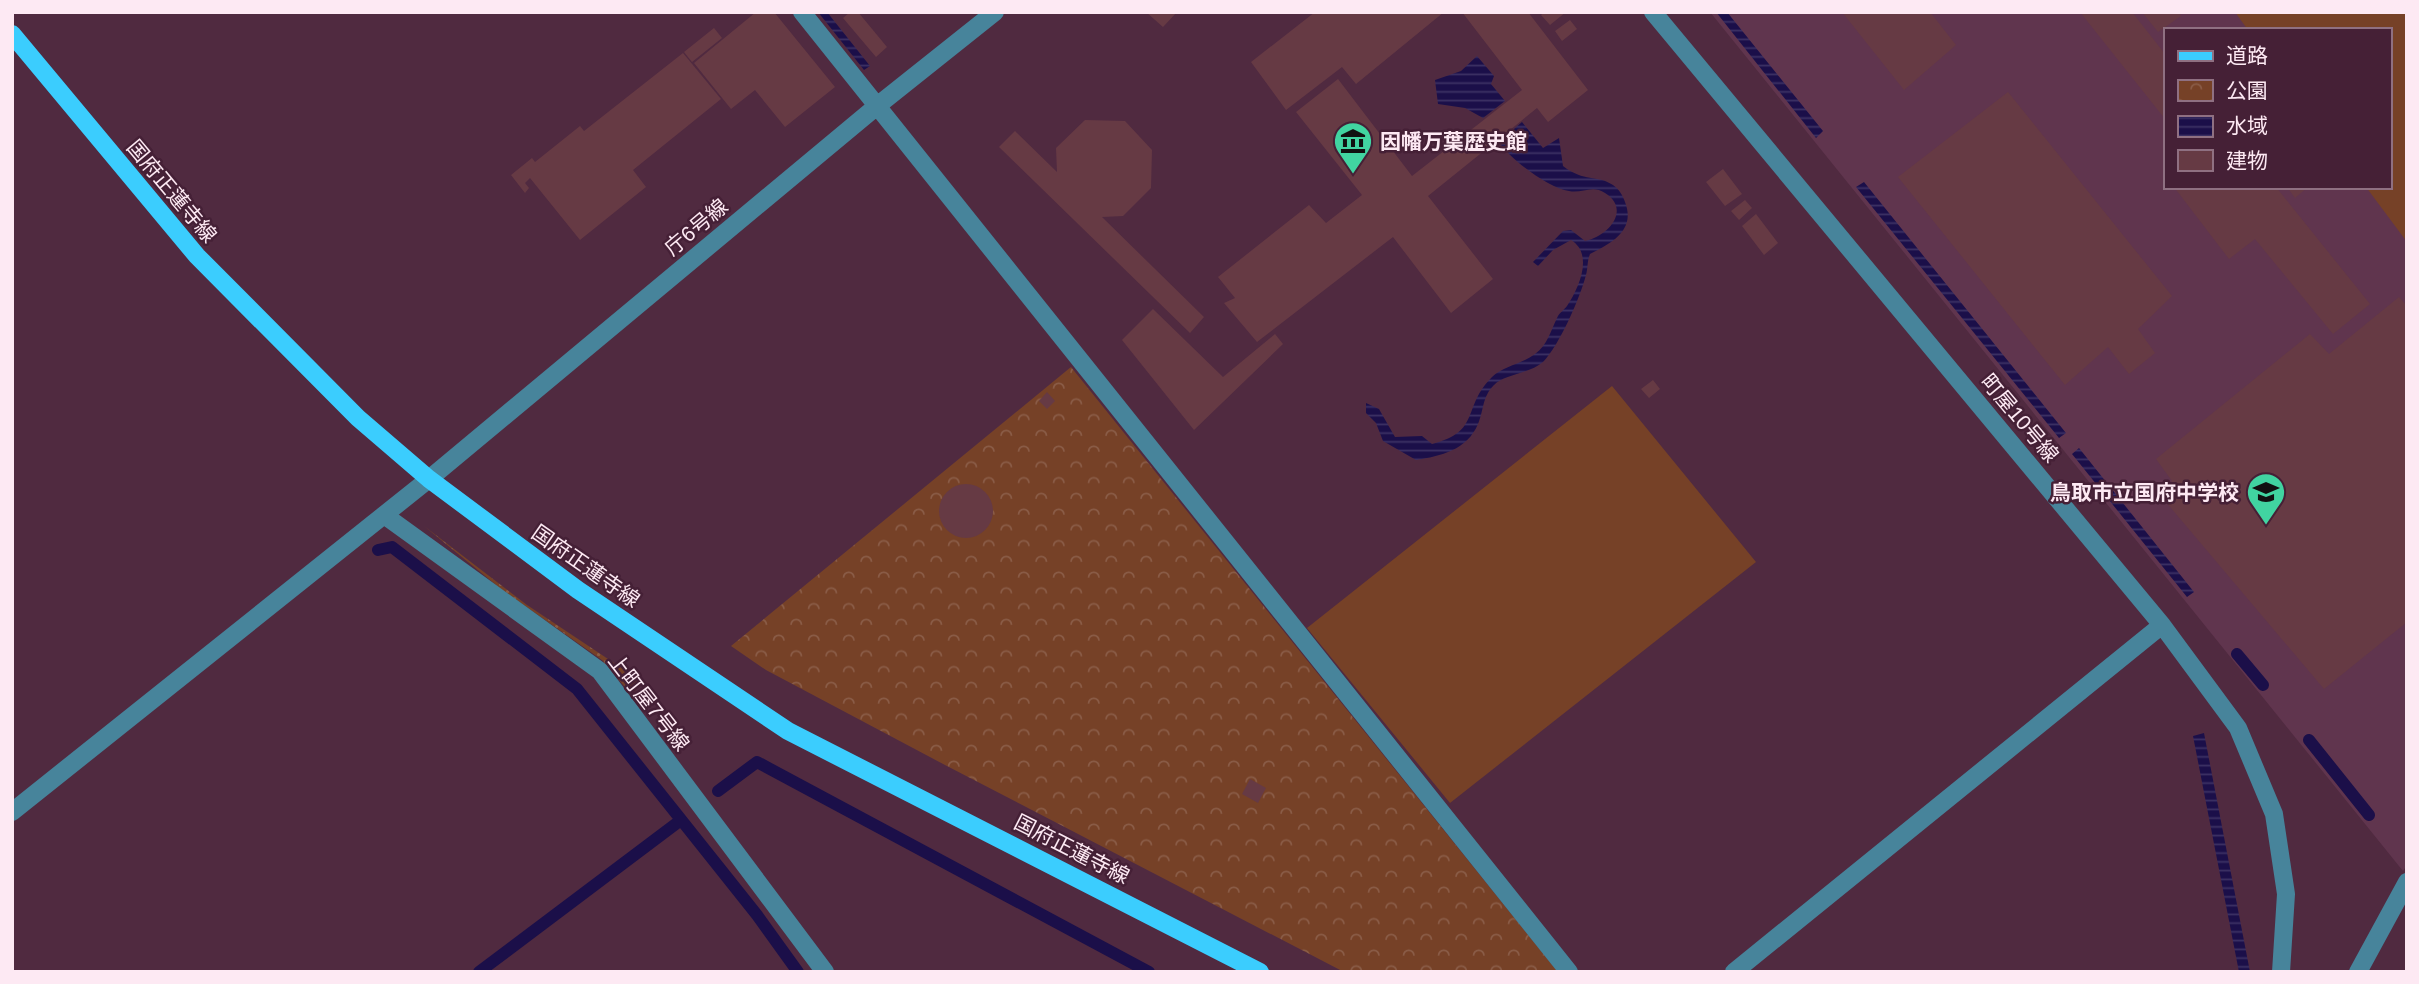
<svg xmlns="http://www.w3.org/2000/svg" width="2419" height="984" font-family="Helvetica,'Noto Sans JP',sans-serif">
	<defs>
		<pattern id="grass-dots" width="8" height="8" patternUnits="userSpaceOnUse" patternTransform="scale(1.75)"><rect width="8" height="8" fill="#764127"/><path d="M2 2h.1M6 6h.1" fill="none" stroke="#8a5c47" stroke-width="1.8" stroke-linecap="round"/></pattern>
		<pattern id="park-crowns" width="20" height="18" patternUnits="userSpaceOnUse" patternTransform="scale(1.75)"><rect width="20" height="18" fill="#764127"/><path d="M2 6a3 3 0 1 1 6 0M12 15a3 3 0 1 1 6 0" fill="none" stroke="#8a5c47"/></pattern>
		<pattern id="water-rules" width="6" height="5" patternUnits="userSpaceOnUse" patternTransform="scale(1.75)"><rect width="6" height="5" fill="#1b0f49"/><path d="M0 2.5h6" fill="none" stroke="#3d3264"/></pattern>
	</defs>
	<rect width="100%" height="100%" fill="#502a40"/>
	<path fill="#60354e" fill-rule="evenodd" d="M 1710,12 L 2407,12 L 2407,865 L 2403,871 ZM 2165,30 L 2389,30 L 2389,187 L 2165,187 Z"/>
	<path fill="url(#grass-dots)" d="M 424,526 L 527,605 L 644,683 L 631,694 L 602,660 L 501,589 Z"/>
	<path fill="url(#park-crowns)" d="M 1071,367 L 1558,972 L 1344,972 L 945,765 L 766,670 L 731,646 Z"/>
	<path fill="#764127" d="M 2235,12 L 2407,12 L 2407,242 L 2366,187 L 2389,187 L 2389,30 L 2248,30 Z
		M 1612,386 L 1756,562 L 1450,803 L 1307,628 Z"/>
	<path fill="url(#water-rules)" d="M 818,12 L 827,12 L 870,66 L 864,70 Z
		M 1716,12 L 1727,12 L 1823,131 L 1816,138 Z
		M 1477,56 L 1494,76 L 1491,84 L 1505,101 L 1483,118 L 1465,108 L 1438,104 L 1435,80 L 1461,71 Z
		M 1522,122 L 1543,148 L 1559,138 L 1563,166 C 1585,183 1596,174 1613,185 C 1619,189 1623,196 1625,202 C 1636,230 1612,243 1590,254 C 1587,261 1588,268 1586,275 C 1580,298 1559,346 1543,362 C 1529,374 1504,374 1494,385 C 1482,397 1484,410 1478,424 C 1467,450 1441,456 1416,460 L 1383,441 L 1376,423 L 1366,413 L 1366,403 L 1379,409 L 1395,437 L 1422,436 L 1432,444 C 1482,431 1461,408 1492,377 C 1503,366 1522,364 1535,354 C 1548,344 1550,332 1557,318 C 1559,313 1564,310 1567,306 C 1579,288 1594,254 1571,240 L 1553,250 L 1538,266 L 1533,262 L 1563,231 L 1571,230 L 1585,241 C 1607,237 1632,210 1605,193 C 1592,184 1582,194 1569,191 C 1548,188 1510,159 1499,142 Z
		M 1864,182 L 2066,433 L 2059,438 L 1856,187 Z
		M 2079,448 L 2194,592 L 2187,597 L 2072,454 Z
		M 2204,733 L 2250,972 L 2239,972 L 2193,736 Z"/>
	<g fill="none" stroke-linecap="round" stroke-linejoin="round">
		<path stroke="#1b0f49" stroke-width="12" d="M 378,550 L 392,547 L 577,689 L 757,915 L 798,972
			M 2237,654 L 2263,685
			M 2309,740 L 2369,815
			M 718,791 L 757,762 L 1149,972
			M 479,972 L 677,823"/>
	</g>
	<path fill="#663a44" d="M 756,12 L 774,12 L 835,87 L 785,127 L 755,90 L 731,109 L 694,63 Z
		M 850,12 L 858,12 L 887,47 L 876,57 L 843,18 Z
		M 1146,12 L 1177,12 L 1163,27 Z
		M 1315,12 L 1444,12 L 1356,84 L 1342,67 L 1286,110 L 1251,62 Z
		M 1462,12 L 1528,12 L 1588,90 L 1548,122 L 1537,108 L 1428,196 L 1493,279 L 1451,313 L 1393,237 L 1257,342 L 1224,303 L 1235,298 L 1218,277 L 1309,205 L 1326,223 L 1362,195 L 1296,112 L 1338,79 L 1412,176 L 1522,90 Z
		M 1544,12 L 1566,12 L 1550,25 L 1541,15 Z
		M 1842,12 L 1930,12 L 1956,45 L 1904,90 Z
		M 2080,12 L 2132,12 L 2165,54 L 2165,119 Z
		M 2142,12 L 2178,12 L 2181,16 L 2158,32 Z
		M 1570,20 L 1577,29 L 1562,41 L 1555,31 Z
		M 714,28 L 722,38 L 692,62 L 684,52 Z
		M 683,53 L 721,99 L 633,170 L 646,187 L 580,240 L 530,178 L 525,183 L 529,188 L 525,193 L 511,175 L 532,158 L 535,162 L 580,126 L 584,131 Z
		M 2008,92 L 2172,296 L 2138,329 L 2155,353 L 2129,374 L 2108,347 L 2065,385 L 1898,177 Z
		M 1085,120 L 1125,121 L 1152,150 L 1151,188 L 1123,216 L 1102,217 L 1204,317 L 1190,333 L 999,147 L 1015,131 L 1057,172 L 1056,148 Z
		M 1723,169 L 1742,194 L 1725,206 L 1706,182 Z
		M 2174,187 L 2276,187 L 2370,304 L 2333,334 L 2255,239 L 2229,259 Z
		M 2287,187 L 2308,187 L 2295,198 Z
		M 1745,200 L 1752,208 L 1739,220 L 1731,211 Z
		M 1756,214 L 1778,243 L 1764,255 L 1742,226 Z
		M 2399,297 L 2407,306 L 2407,622 L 2324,689 L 2160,495 L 2172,481 L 2156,459 L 2310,334 L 2329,354 Z
		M 1153,309 L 1223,377 L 1275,334 L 1283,344 L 1194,430 L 1122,340 Z
		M 1653,380 L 1660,389 L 1649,398 L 1641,389 Z
		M 1047,392 L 1055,401 L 1047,409 L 1039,401 Z
		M939 511a27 27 0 1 1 54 0a27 27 0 1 1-54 0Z
		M 1250,779 L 1266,788 L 1258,803 L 1242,794 Z"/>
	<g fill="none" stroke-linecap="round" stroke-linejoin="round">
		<path stroke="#47849b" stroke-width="18" d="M 802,12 L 1569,972
			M 1653,12 L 2162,625 L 2238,728 L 2274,814 L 2286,894 L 2281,972
			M 384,515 L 600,671 L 825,972
			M 12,812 L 429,479 L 877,106 L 995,12
			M 1734,972 L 2162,625
			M 2358,972 L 2407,882"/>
		<path stroke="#3bcdfe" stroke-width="18" d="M 12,34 L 197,256 L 358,418 L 429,479 L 578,590 L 788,731 L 1260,972"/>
	</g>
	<defs>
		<g id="museum-pin" transform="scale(2.0125)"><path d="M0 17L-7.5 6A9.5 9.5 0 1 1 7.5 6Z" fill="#41d4a1" stroke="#452036"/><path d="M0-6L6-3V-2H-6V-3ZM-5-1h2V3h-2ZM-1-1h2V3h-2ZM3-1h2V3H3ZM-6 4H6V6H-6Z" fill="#111"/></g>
		<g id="school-pin" transform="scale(2.0125)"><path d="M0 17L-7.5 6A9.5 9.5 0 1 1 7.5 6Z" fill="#41d4a1" stroke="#452036"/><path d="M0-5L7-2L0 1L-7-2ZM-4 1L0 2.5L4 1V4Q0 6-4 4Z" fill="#111"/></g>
	</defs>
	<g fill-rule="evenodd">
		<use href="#museum-pin" x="1353" y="141"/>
		<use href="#school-pin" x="2266" y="492"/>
	</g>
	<g text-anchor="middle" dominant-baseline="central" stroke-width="5" stroke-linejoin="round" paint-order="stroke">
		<g font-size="21" font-weight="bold" fill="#fde9f3" stroke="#452036" text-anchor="start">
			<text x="1380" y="141">因幡万葉歴史館</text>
			<text x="2239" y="492" text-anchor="end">鳥取市立国府中学校</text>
		</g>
		<g font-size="21" fill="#fde9f3" stroke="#452036">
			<text transform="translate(172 191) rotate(50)">国府正蓮寺線</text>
			<text transform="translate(696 227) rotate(-40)">庁6号線</text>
			<text transform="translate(2020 418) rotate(50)">町屋10号線</text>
			<text transform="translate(586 566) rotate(35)">国府正蓮寺線</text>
			<text transform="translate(649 702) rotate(52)">上町屋7号線</text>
			<text transform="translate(1072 849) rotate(27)">国府正蓮寺線</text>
		</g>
	</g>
	<rect width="2419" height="984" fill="none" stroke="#fde9f3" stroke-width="28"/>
	<rect x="2164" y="28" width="228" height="161" fill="#452036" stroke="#8f7082" stroke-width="2"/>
	<rect x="2178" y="51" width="35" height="10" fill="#3bcdfe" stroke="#8f7082" stroke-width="2"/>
	<text x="2226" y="63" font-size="21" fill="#fde9f3">道路</text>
	<rect x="2178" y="80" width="35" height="21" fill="url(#park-crowns)" stroke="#8f7082" stroke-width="2"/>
	<text x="2226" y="98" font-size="21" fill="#fde9f3">公園</text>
	<rect x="2178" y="116" width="35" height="21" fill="url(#water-rules)" stroke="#8f7082" stroke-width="2"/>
	<text x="2226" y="133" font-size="21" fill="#fde9f3">水域</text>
	<rect x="2178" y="150" width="35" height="21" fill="#663a44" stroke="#8f7082" stroke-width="2"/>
	<text x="2226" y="168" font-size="21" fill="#fde9f3">建物</text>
</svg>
